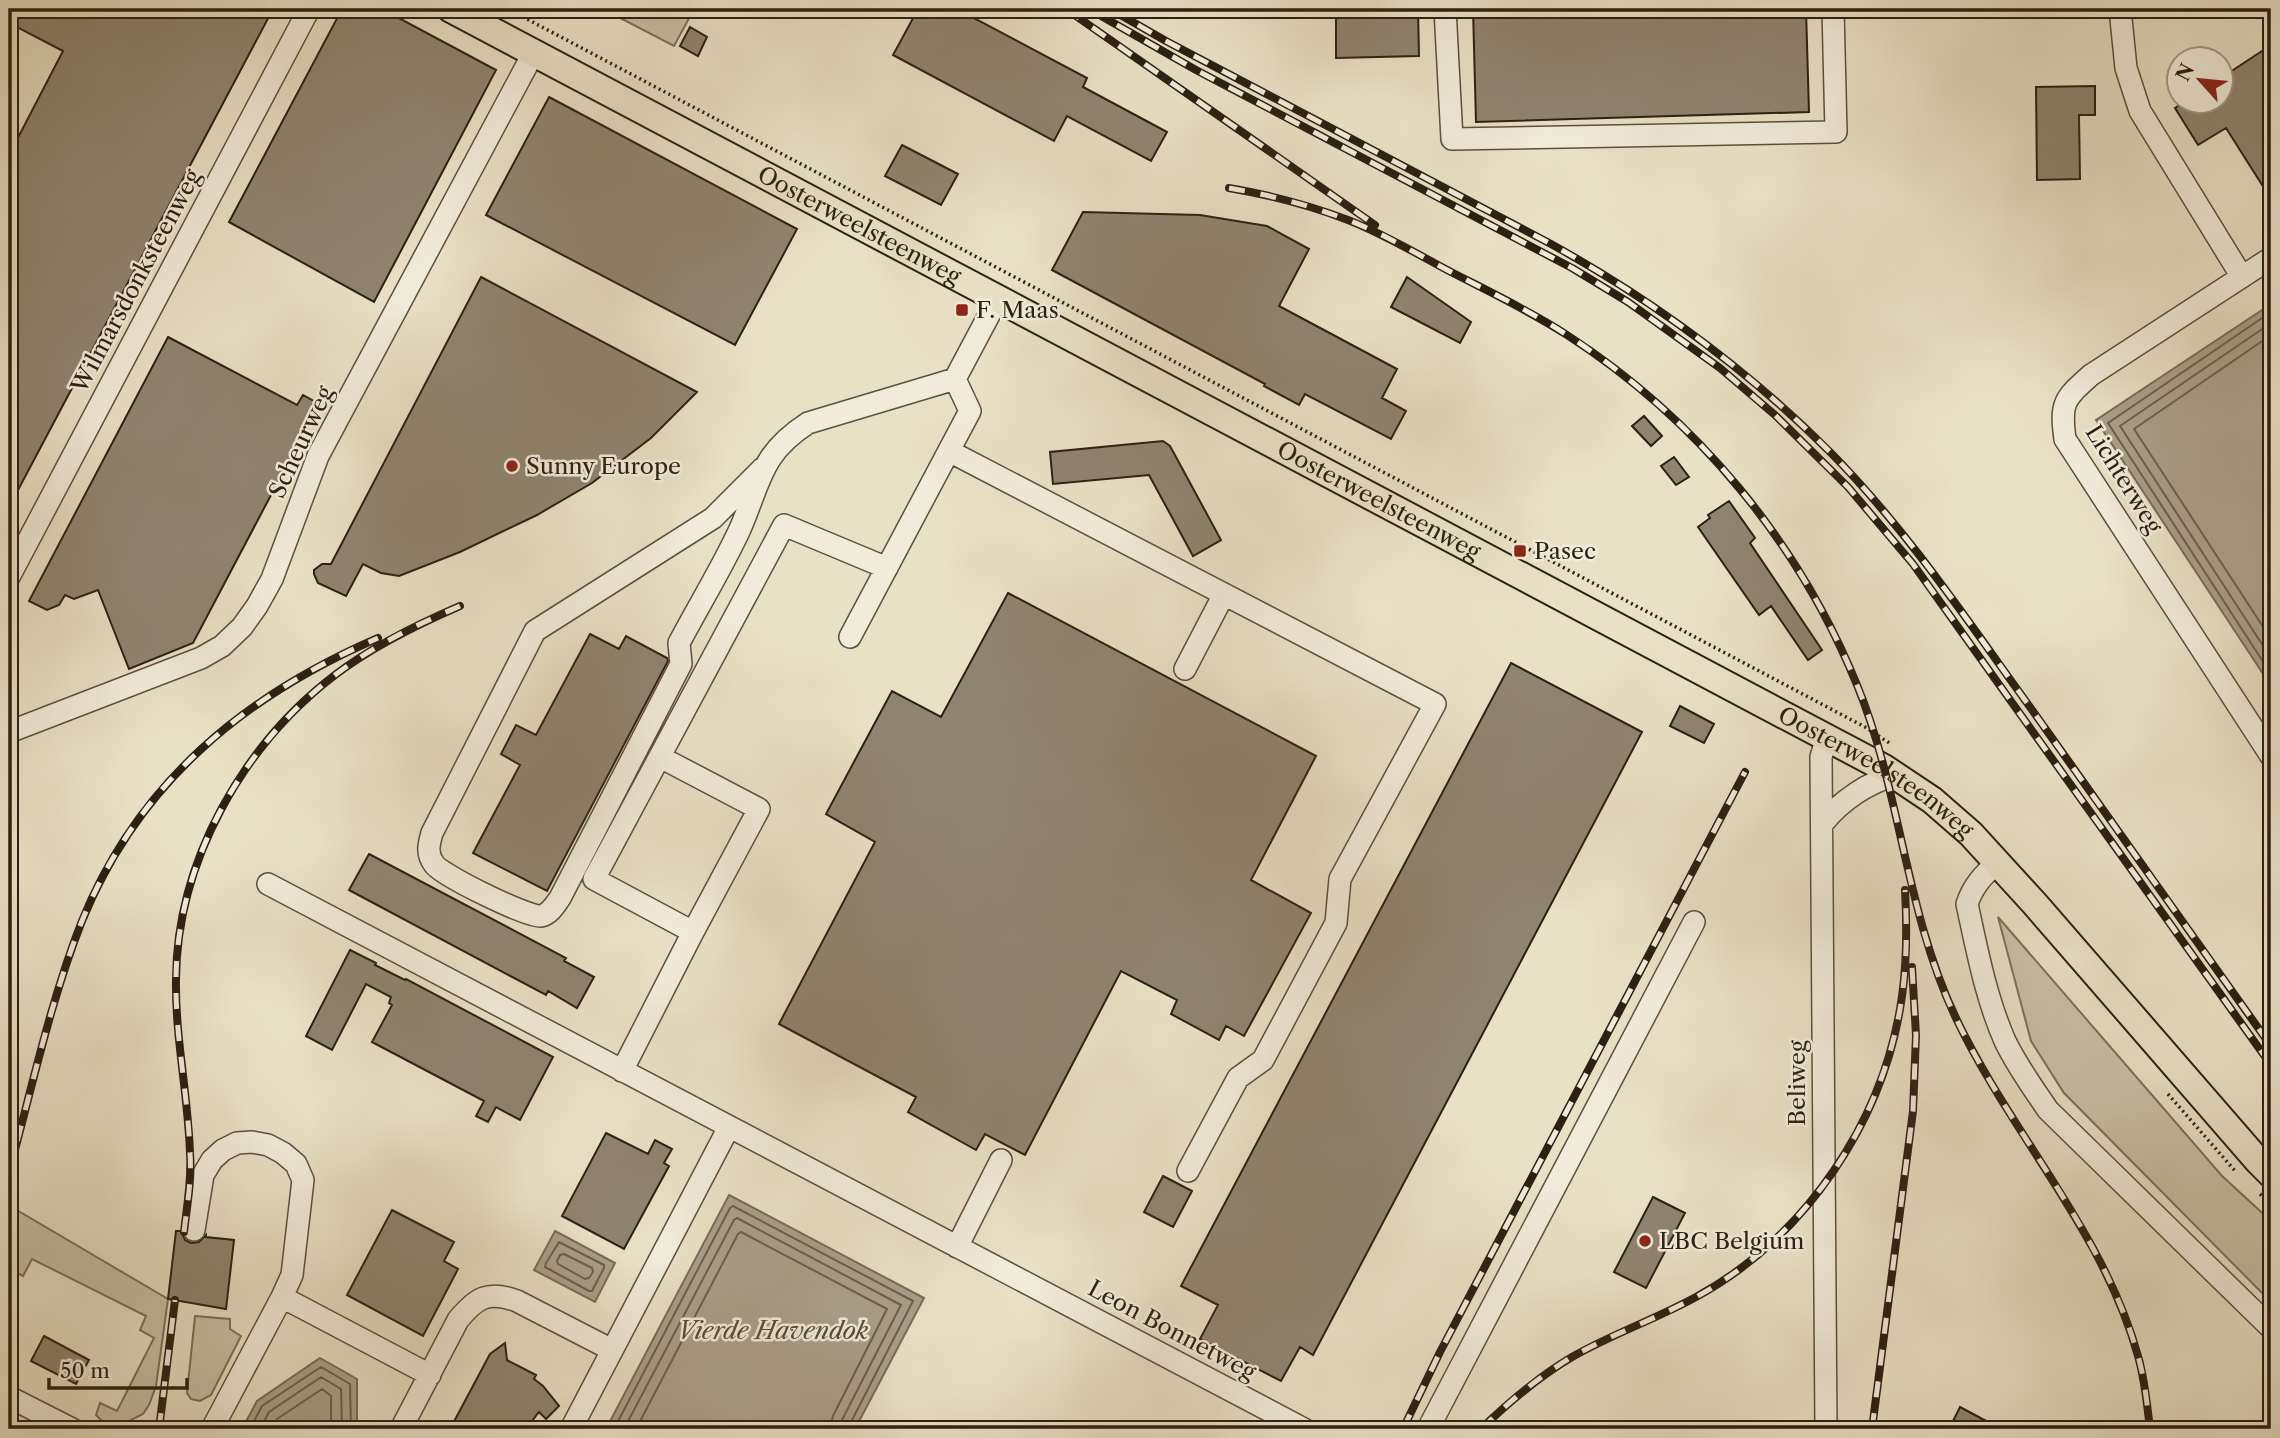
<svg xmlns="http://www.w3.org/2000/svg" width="2280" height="1438" font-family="'Libre Caslon Text',serif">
	<rect width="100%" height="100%" fill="#e9e1c6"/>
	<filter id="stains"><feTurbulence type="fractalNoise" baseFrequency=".00286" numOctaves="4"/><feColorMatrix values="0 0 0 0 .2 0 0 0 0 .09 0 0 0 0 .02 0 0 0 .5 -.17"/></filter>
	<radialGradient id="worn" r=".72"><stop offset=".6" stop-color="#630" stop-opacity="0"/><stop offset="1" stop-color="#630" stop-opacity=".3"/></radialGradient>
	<path fill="#c9c0a7" stroke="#7b705c" stroke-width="2" d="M 603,9 L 694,9 L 674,46 Z
		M 1998,917 L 2222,1176 L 2271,1221 L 2271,1302 L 2064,1093 L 2031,1041 Z
		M 15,1209 L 168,1299 L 156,1386 L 149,1405 L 143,1414 L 129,1421 L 111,1422 L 102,1421 L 96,1415 L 100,1403 L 117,1411 L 154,1338 L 140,1330 L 146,1316 L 32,1259 L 23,1276 L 9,1268 L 9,1227 Z
		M 195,1316 L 230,1319 L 230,1329 L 241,1336 L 211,1395 L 200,1401 L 191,1399 L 187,1393 Z"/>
	<path fill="#a99f89" stroke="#776c59" stroke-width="2" d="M 2271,304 L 2271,686 L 2096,420 Z
		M 729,1195 L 924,1298 L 855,1429 L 606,1429 Z
		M 555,1231 L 615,1263 L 595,1302 L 534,1270 Z
		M 320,1358 L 357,1379 L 357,1429 L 242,1429 L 257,1401 Z"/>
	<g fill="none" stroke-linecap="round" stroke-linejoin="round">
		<path stroke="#6b5f4e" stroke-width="2" d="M 2271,312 L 2108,423 L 2271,674
			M 2271,323 L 2120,426 L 2271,658
			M 2271,335 L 2134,429 L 2271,639
			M 559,1242 L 604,1265 L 604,1268 L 592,1291 L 589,1291 L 545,1267 L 546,1263 Z
			M 564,1254 L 592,1268 L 593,1272 L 589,1278 L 585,1279 L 558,1264 L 557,1261 L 560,1255 Z
			M 250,1429 L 262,1406 L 321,1367 L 350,1384 L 351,1429
			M 260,1429 L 269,1412 L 321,1377 L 341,1389 L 342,1429
			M 272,1429 L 277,1419 L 322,1389 L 331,1396 L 331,1429
			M 614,1429 L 730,1208 L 733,1206 L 913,1301 L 850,1424 L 850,1429
			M 624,1429 L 734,1220 L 737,1218 L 901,1305 L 842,1420 L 841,1429
			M 636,1429 L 738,1234 L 741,1232 L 887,1309 L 833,1416 L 830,1429"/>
	</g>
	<path fill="#8f8470" stroke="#2d1f12" stroke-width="2" d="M 9,9 L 273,9 L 9,507 L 9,155 L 63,51 L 9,23 Z
		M 342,9 L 382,9 L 496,70 L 374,302 L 229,222 Z
		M 918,9 L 957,9 L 1087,78 L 1083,87 L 1167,132 L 1151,161 L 1067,116 L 1054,141 L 893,55 Z
		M 1336,9 L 1418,9 L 1419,56 L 1336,58 Z
		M 1473,9 L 1806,9 L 1809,112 L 1476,122 Z
		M 690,27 L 707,37 L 698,56 L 680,46 Z
		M 2271,45 L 2271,199 L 2226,128 L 2198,145 L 2175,108 L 2184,102 L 2221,102 L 2221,78 Z
		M 2095,86 L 2095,115 L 2079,115 L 2080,179 L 2037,180 L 2036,87 Z
		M 549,97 L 797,229 L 735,345 L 486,215 Z
		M 902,145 L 958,174 L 941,205 L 885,176 Z
		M 1083,212 L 1200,215 L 1267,226 L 1309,249 L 1279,306 L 1397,369 L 1382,398 L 1406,411 L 1391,439 L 1305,394 L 1299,405 L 1264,386 L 1265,384 L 1052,270 Z
		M 481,277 L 697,392 L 651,438 L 592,483 L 537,515 L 460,552 L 399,576 L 381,573 L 363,564 L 346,596 L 318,583 L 314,574 L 314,570 L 322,564 L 331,564 Z
		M 1407,277 L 1471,322 L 1460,343 L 1391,307 Z
		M 168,337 L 297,405 L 303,395 L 319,404 L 193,643 L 129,669 L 98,590 L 74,599 L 65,595 L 59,605 L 47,610 L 29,601 Z
		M 1644,416 L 1662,436 L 1651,446 L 1632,426 Z
		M 1163,441 L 1170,446 L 1221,540 L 1193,556 L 1149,475 L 1053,484 L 1050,452 Z
		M 1674,457 L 1689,477 L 1676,485 L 1661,466 Z
		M 1729,501 L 1755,538 L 1750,543 L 1822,650 L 1808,660 L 1771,606 L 1759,615 L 1698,527 L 1710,518 L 1708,515 Z
		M 1008,593 L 1316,756 L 1251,880 L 1311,913 L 1244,1036 L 1226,1026 L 1219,1040 L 1171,1014 L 1177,1000 L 1121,971 L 1025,1155 L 985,1134 L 976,1150 L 908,1112 L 916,1097 L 779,1024 L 875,842 L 826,814 L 892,691 L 941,717 Z
		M 590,634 L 619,649 L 626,636 L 667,658 L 668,661 L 547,891 L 473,853 L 520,765 L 501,754 L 516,725 L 536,735 Z
		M 1511,663 L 1642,732 L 1313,1355 L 1300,1347 L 1281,1381 L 1200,1339 L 1218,1305 L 1181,1286 Z
		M 1680,706 L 1714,724 L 1704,743 L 1670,726 Z
		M 369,854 L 566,958 L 564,961 L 594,977 L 577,1008 L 548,991 L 546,995 L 349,890 Z
		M 350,950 L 376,963 L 375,965 L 405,980 L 406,979 L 553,1057 L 520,1120 L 496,1107 L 488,1122 L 476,1116 L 484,1101 L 372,1042 L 392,1005 L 389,1003 L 391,997 L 366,984 L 332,1050 L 306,1036 Z
		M 606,1133 L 648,1154 L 655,1140 L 672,1149 L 664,1163 L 669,1166 L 624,1249 L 562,1216 Z
		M 1163,1176 L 1192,1191 L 1173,1227 L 1144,1212 Z
		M 1653,1197 L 1685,1213 L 1646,1288 L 1614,1272 Z
		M 392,1210 L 454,1242 L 444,1261 L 458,1269 L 423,1336 L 347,1295 Z
		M 176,1231 L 181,1231 L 185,1240 L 191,1243 L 199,1242 L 206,1235 L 206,1237 L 234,1240 L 226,1309 L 168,1299 Z
		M 44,1336 L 89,1360 L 76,1384 L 31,1361 Z
		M 505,1343 L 507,1360 L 536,1375 L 534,1379 L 543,1386 L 559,1406 L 546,1419 L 539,1412 L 529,1425 L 520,1429 L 450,1429 L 490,1354 Z
		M 1960,1407 L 2001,1429 L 1949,1429 Z"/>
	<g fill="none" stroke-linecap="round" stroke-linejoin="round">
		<g stroke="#5c503f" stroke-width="24">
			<path id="minor" d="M 1445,9 L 1452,139 L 1836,132 L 1833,9
				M 2120,9 L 2126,68 L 2140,111 L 2242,277
				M 2271,258 L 2091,375 C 2064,399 2060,403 2065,439 L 2271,756
				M 949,451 L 1435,704 L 1340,879 L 1336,923 L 1263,1060 L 1238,1078 L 1188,1171
				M 763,468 L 713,518 L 535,631 L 432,833 C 429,844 426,853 434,864 C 441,875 529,918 541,916 C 550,914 555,905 560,898 L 681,664 L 679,643 C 699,605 722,568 740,529 C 761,481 760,454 808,423 L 955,379 L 998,298
				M 9,577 L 309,9
				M 850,637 L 970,411 L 955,379
				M 1185,669 L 1224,594
				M 9,732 L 201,658 L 222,646 L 242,627 L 257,606 L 272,579 L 318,456 L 534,52
				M 660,757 L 759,809 L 693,932 L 594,879 L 784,525 L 887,568
				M 1823,823 C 1841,801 1868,782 1896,775
				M 1998,862 C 1983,875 1973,886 1967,904 C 1977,950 1986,998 2005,1041 C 2017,1066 2033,1088 2048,1110 L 2271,1328
				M 268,884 L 1304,1429
				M 622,1071 L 693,932
				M 194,1230 L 203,1175 L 212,1160 L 223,1150 L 237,1143 L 252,1142 L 268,1145 L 283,1153 L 296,1164 L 303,1180 L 292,1275 L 282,1297 L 430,1375
				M 957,1247 L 1001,1160
				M 9,1397 L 72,1429
				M 212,1429 L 282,1297
				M 401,1429 L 458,1320 C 476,1298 488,1290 517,1301 L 612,1350
				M 571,1429 L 729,1127
				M 1428,1429 L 1694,922
				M 1826,1429 L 1821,757 L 1827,737"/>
		</g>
		<g stroke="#2d1f12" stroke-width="30">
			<g id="major">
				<path id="s1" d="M 451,9 L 1884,768 L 1932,800 L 1971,834 L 2035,904 L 2258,1161 L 2271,1174"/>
			</g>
		</g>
		<path stroke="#2d1f12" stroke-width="3.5" stroke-dasharray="2 3.5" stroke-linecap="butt" d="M 508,9 L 1865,727 L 1891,744
			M 2168,1094 L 2236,1172
			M 2260,1194 L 2271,1205"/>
		<use href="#minor" stroke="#f1ecda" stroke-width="21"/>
		<use href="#major" stroke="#e9e1c6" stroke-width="26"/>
		<g stroke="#2d1f12" stroke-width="8">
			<path id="rail" d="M 1066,9 L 1375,225
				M 1089,9 L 1196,70 L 1572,268 L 1628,302 L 1720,368 L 1775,415 L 1848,487 L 1913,564 L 2271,1065
				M 1110,9 L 1166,41 L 1551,244 C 1654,301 1748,370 1831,453 C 1907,530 1967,620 2030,707 C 2110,820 2191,933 2271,1046
				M 1229,188 C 1270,195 1309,205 1348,220 C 1384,234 1417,254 1451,272 C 1490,292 1530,311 1567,335 C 1697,419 1799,542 1857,685 C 1901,792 1905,910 1955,1016 C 2010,1133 2103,1230 2138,1356 C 2145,1380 2147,1405 2150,1429
				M 9,1172 C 32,1088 50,1002 82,921 C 138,783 244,696 378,638
				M 184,1232 C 187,1206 192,1179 190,1153 C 188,1094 175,1037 176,979 C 177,861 243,745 335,675 C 373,646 416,625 460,606
				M 159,1429 L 175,1300
				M 1403,1429 L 1440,1352 L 1745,772
				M 1481,1429 C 1509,1402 1538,1377 1572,1357 C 1612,1334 1656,1319 1696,1297 C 1806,1237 1885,1120 1902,996 C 1907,961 1907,926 1905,890
				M 1872,1429 L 1913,1111 L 1916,1035 L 1912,967"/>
		</g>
		<use href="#rail" stroke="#f1ecda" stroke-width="5" stroke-dasharray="16" stroke-linecap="butt"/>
	</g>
	<g fill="#8f2418" stroke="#f1ecda" stroke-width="2.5">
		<rect x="955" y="303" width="14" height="14" rx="3.5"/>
		<circle cx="512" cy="466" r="7"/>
		<rect x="1513" y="544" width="14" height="14" rx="3.5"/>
		<circle cx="1645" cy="1241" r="7"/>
	</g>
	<g text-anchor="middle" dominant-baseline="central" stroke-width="5" stroke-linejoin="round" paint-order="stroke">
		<g font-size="23" fill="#2d1f12" stroke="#f1ecda">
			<text stroke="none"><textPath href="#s1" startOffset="462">Oosterweelsteenweg</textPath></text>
			<text transform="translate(136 281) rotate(-62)">Wilmarsdonksteenweg</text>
			<text transform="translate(301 442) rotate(-65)">Scheurweg</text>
			<text transform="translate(2124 479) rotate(58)">Lichterweg</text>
			<text stroke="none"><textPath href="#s1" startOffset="1050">Oosterweelsteenweg</textPath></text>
			<text stroke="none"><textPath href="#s1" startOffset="1617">Oosterweelsteenweg</textPath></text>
			<text transform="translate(1797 1083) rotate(-90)">Beliweg</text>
			<text transform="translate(1172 1330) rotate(28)">Leon Bonnetweg</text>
		</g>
		<g font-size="23" fill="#2d1f12" stroke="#f1ecda" text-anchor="start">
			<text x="976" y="310">F. Maas</text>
			<text x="526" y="466">Sunny Europe</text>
			<text x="1534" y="551">Pasec</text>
			<text x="1659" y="1241">LBC Belgium</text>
		</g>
		<g font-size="24" font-style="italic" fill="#584c3c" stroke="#f1ecda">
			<text x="773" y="1330">Vierde Havendok</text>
		</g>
	</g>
	<rect width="2280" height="1438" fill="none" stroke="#e9e1c6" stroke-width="35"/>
	<rect x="10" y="10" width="2259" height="1417" fill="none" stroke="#2d1f12" stroke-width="3.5"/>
	<rect x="18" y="18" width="2245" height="1403" fill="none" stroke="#2d1f12" stroke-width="2"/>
	<g transform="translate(2200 80) rotate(297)"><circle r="33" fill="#f1ecda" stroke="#a39a8a" stroke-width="2"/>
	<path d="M0-5L12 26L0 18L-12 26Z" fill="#8f2418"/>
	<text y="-10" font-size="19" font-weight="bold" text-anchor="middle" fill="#2d1f12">N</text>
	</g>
	<path d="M49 1378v10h138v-10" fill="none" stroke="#2d1f12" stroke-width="3.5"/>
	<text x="60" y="1378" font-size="21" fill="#2d1f12" stroke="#f1ecda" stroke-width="5" paint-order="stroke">50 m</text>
	<rect width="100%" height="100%" filter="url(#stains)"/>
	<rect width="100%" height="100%" fill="url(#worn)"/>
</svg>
